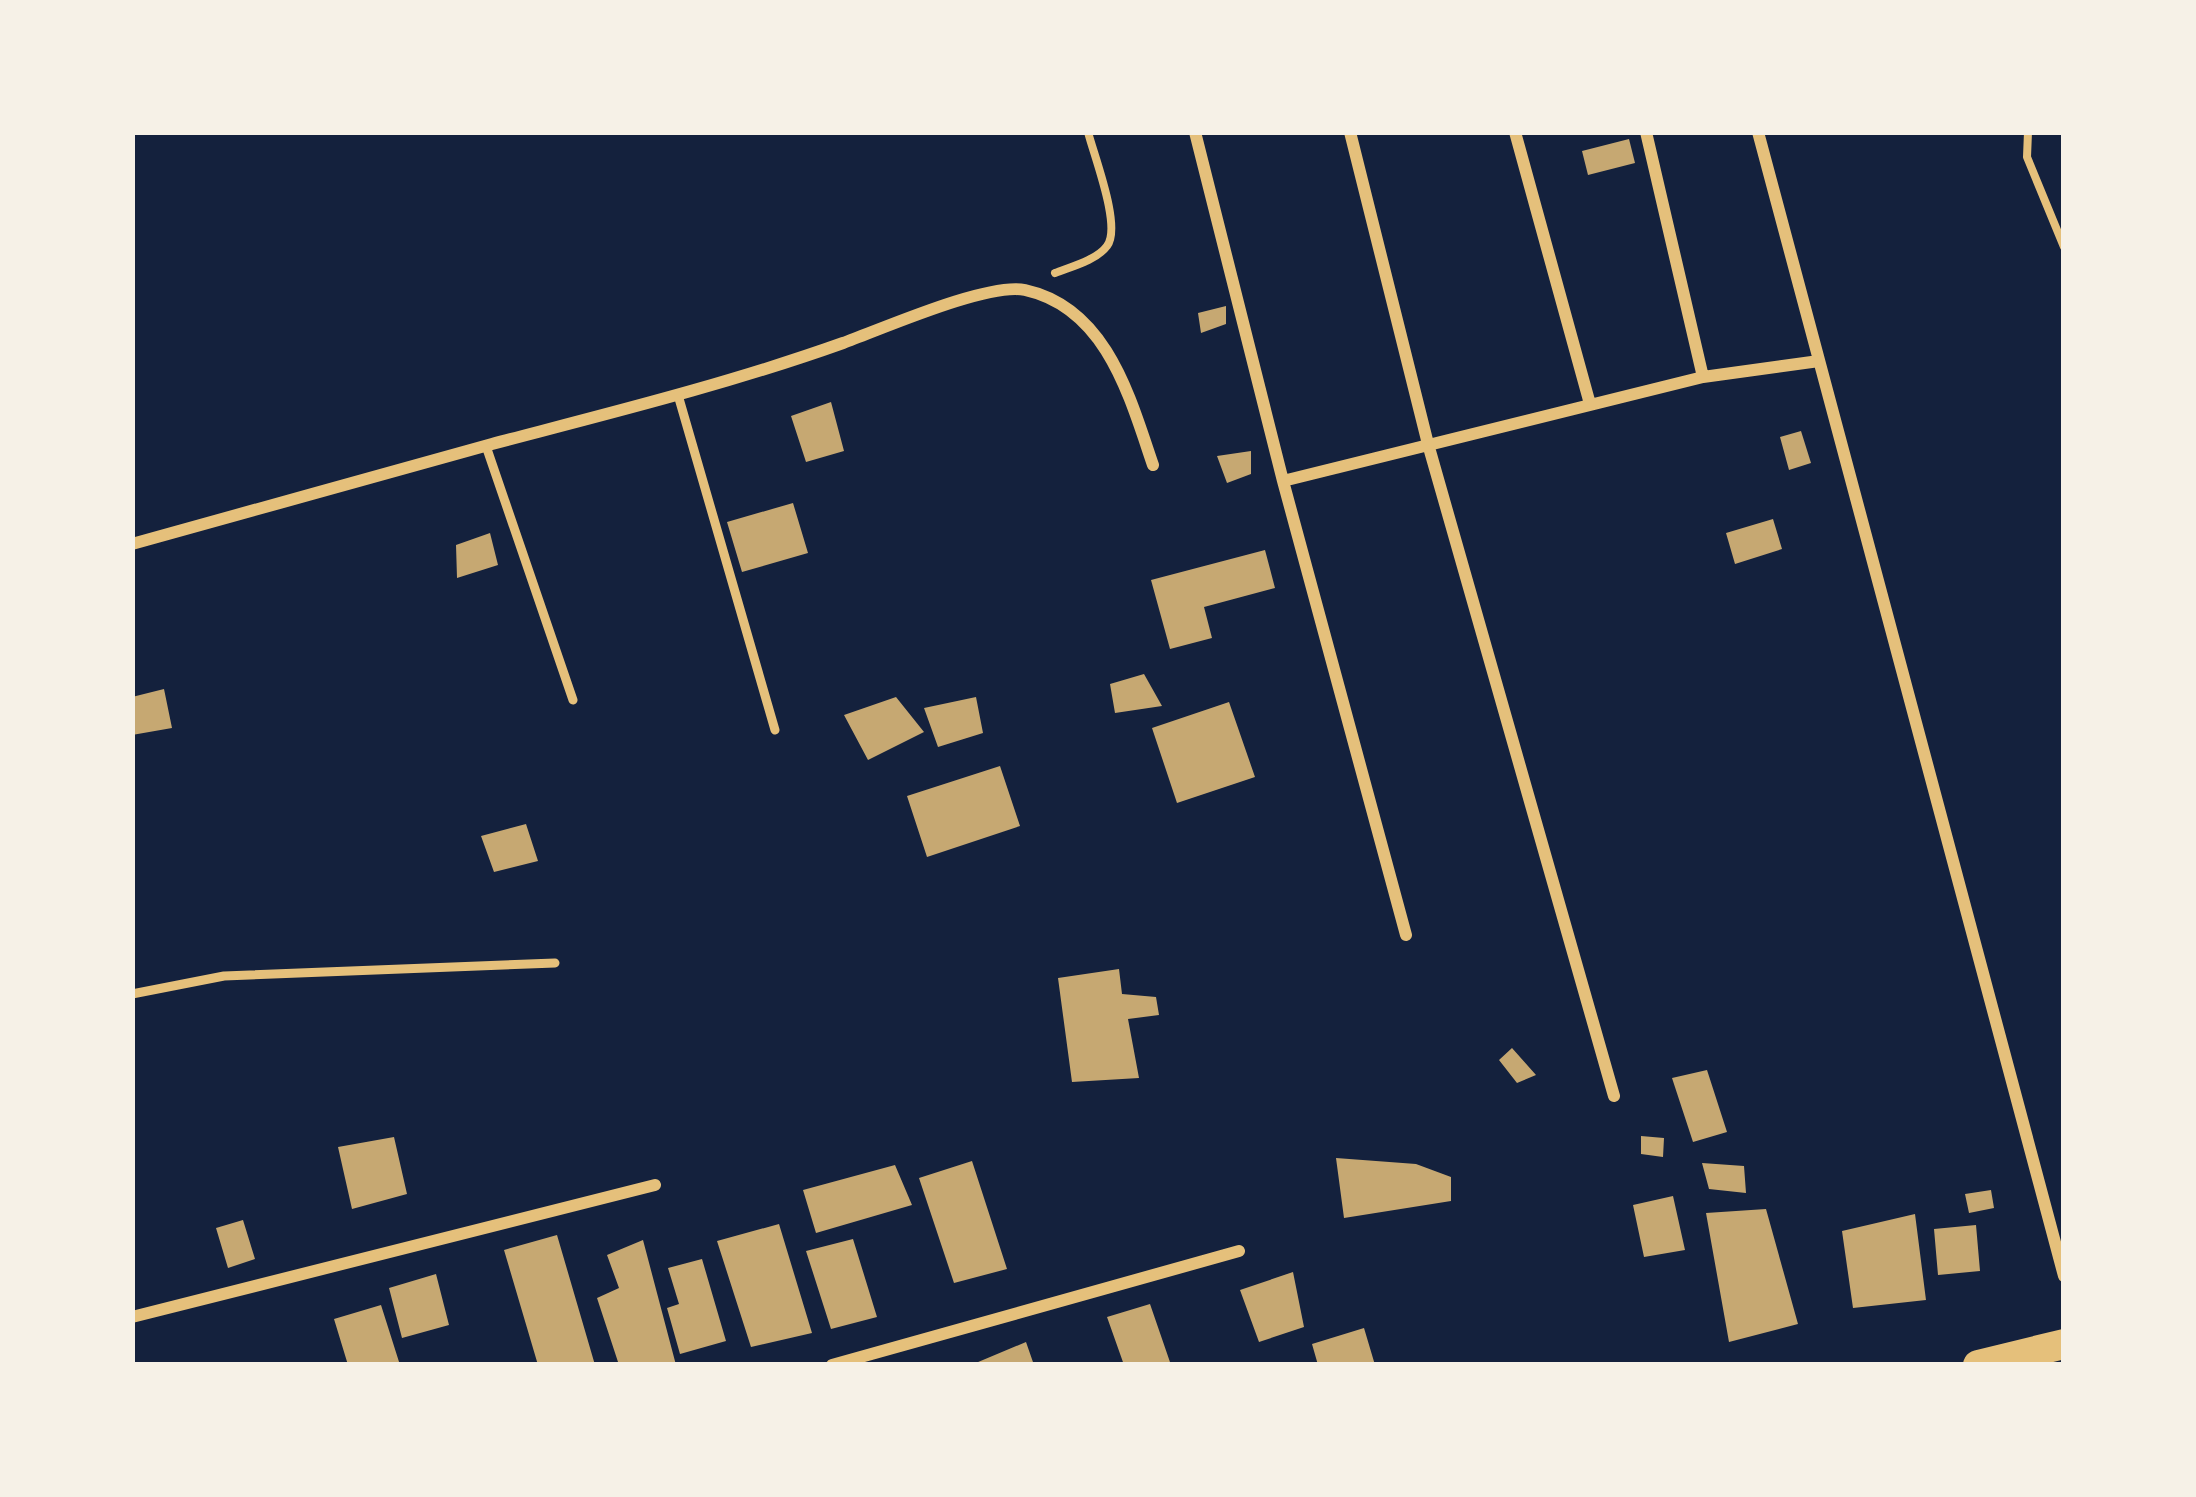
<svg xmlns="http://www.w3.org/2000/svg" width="2196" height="1497" font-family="'Archivo Narrow',sans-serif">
	<rect width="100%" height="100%" fill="#14213d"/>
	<path fill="#c6a872" d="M 1629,139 L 1635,163 L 1588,175 L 1582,151 Z
		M 1226,306 L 1226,324 L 1201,333 L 1198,313 Z
		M 831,402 L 844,451 L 806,462 L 791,416 Z
		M 1801,431 L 1811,463 L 1789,470 L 1780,437 Z
		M 1251,451 L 1251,474 L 1227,483 L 1217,456 Z
		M 793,503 L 808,553 L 742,572 L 727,522 Z
		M 1773,519 L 1782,549 L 1735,564 L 1726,533 Z
		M 490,533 L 498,565 L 457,578 L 456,545 Z
		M 1265,550 L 1275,588 L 1204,607 L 1212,638 L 1170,649 L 1151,580 Z
		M 1144,674 L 1162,706 L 1115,713 L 1110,684 Z
		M 164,689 L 172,728 L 132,735 L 132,697 Z
		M 896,697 L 924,732 L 868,760 L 844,715 Z
		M 976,697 L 983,733 L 938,747 L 924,708 Z
		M 1229,702 L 1255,777 L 1177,803 L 1152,728 Z
		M 1000,766 L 1020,826 L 927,857 L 907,796 Z
		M 526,824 L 538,861 L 494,872 L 481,836 Z
		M 1119,969 L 1122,994 L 1156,997 L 1159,1015 L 1128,1019 L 1139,1078 L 1072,1082 L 1058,978 Z
		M 1512,1048 L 1536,1075 L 1517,1083 L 1499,1060 Z
		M 1707,1070 L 1727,1132 L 1693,1142 L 1672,1078 Z
		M 1641,1136 L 1664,1138 L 1663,1157 L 1641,1154 Z
		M 394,1137 L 407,1194 L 352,1209 L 338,1147 Z
		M 1336,1158 L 1416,1164 L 1451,1177 L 1451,1201 L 1344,1218 Z
		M 972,1161 L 1007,1269 L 954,1283 L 919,1178 Z
		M 1702,1163 L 1744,1166 L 1746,1193 L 1709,1189 Z
		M 895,1165 L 912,1205 L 816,1233 L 803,1190 Z
		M 1991,1190 L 1994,1208 L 1969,1213 L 1965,1194 Z
		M 1673,1196 L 1685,1250 L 1644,1257 L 1633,1205 Z
		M 1766,1209 L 1798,1324 L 1729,1342 L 1706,1213 Z
		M 1915,1214 L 1926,1300 L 1853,1308 L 1842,1231 Z
		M 243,1220 L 255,1259 L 228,1268 L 216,1228 Z
		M 779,1224 L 812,1333 L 751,1347 L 717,1241 Z
		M 1976,1225 L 1980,1271 L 1938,1275 L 1934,1229 Z
		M 557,1235 L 595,1365 L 538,1365 L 504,1250 Z
		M 853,1239 L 877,1317 L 831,1329 L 806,1251 Z
		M 643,1240 L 676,1365 L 619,1365 L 597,1298 L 619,1288 L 607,1255 Z
		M 702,1259 L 726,1341 L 680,1354 L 667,1308 L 679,1304 L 668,1268 Z
		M 1293,1272 L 1304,1327 L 1259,1342 L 1240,1290 Z
		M 436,1274 L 449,1325 L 402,1338 L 389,1288 Z
		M 1150,1304 L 1171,1365 L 1124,1365 L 1107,1317 Z
		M 381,1305 L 400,1365 L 348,1365 L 334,1319 Z
		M 1364,1328 L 1375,1365 L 1318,1365 L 1312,1344 Z
		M 1026,1342 L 1034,1365 L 971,1365 Z"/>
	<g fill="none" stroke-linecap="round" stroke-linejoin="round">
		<path stroke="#e5c07b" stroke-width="8" d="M 2028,132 L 2027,157 L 2064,247
			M 1055,273 C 1070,267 1097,260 1107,246 C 1122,227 1094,156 1088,132"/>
		<path stroke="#e5c07b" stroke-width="9" d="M 678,395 L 775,730
			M 486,446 L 573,700
			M 132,994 L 224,976 L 555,963"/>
		<path stroke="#e5c07b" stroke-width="12" d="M 1195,132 L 1283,481 L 1406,935
			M 1350,132 L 1428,444 L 1614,1096
			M 1515,132 L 1590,404
			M 1646,132 L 1703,377
			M 1758,132 L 2064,1276
			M 1283,481 L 1703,377 L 1819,361
			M 132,544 C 252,511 372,477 492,444 C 610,413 728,384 843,343 C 882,329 988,282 1025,290 C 1107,308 1130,398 1153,465
			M 132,1317 L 655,1185
			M 832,1365 L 1239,1251"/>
		<path stroke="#e5c07b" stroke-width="30" d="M 1978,1365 L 2064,1344"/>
	</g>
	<rect width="2196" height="1497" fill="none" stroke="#f6f1e7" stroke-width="270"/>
</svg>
